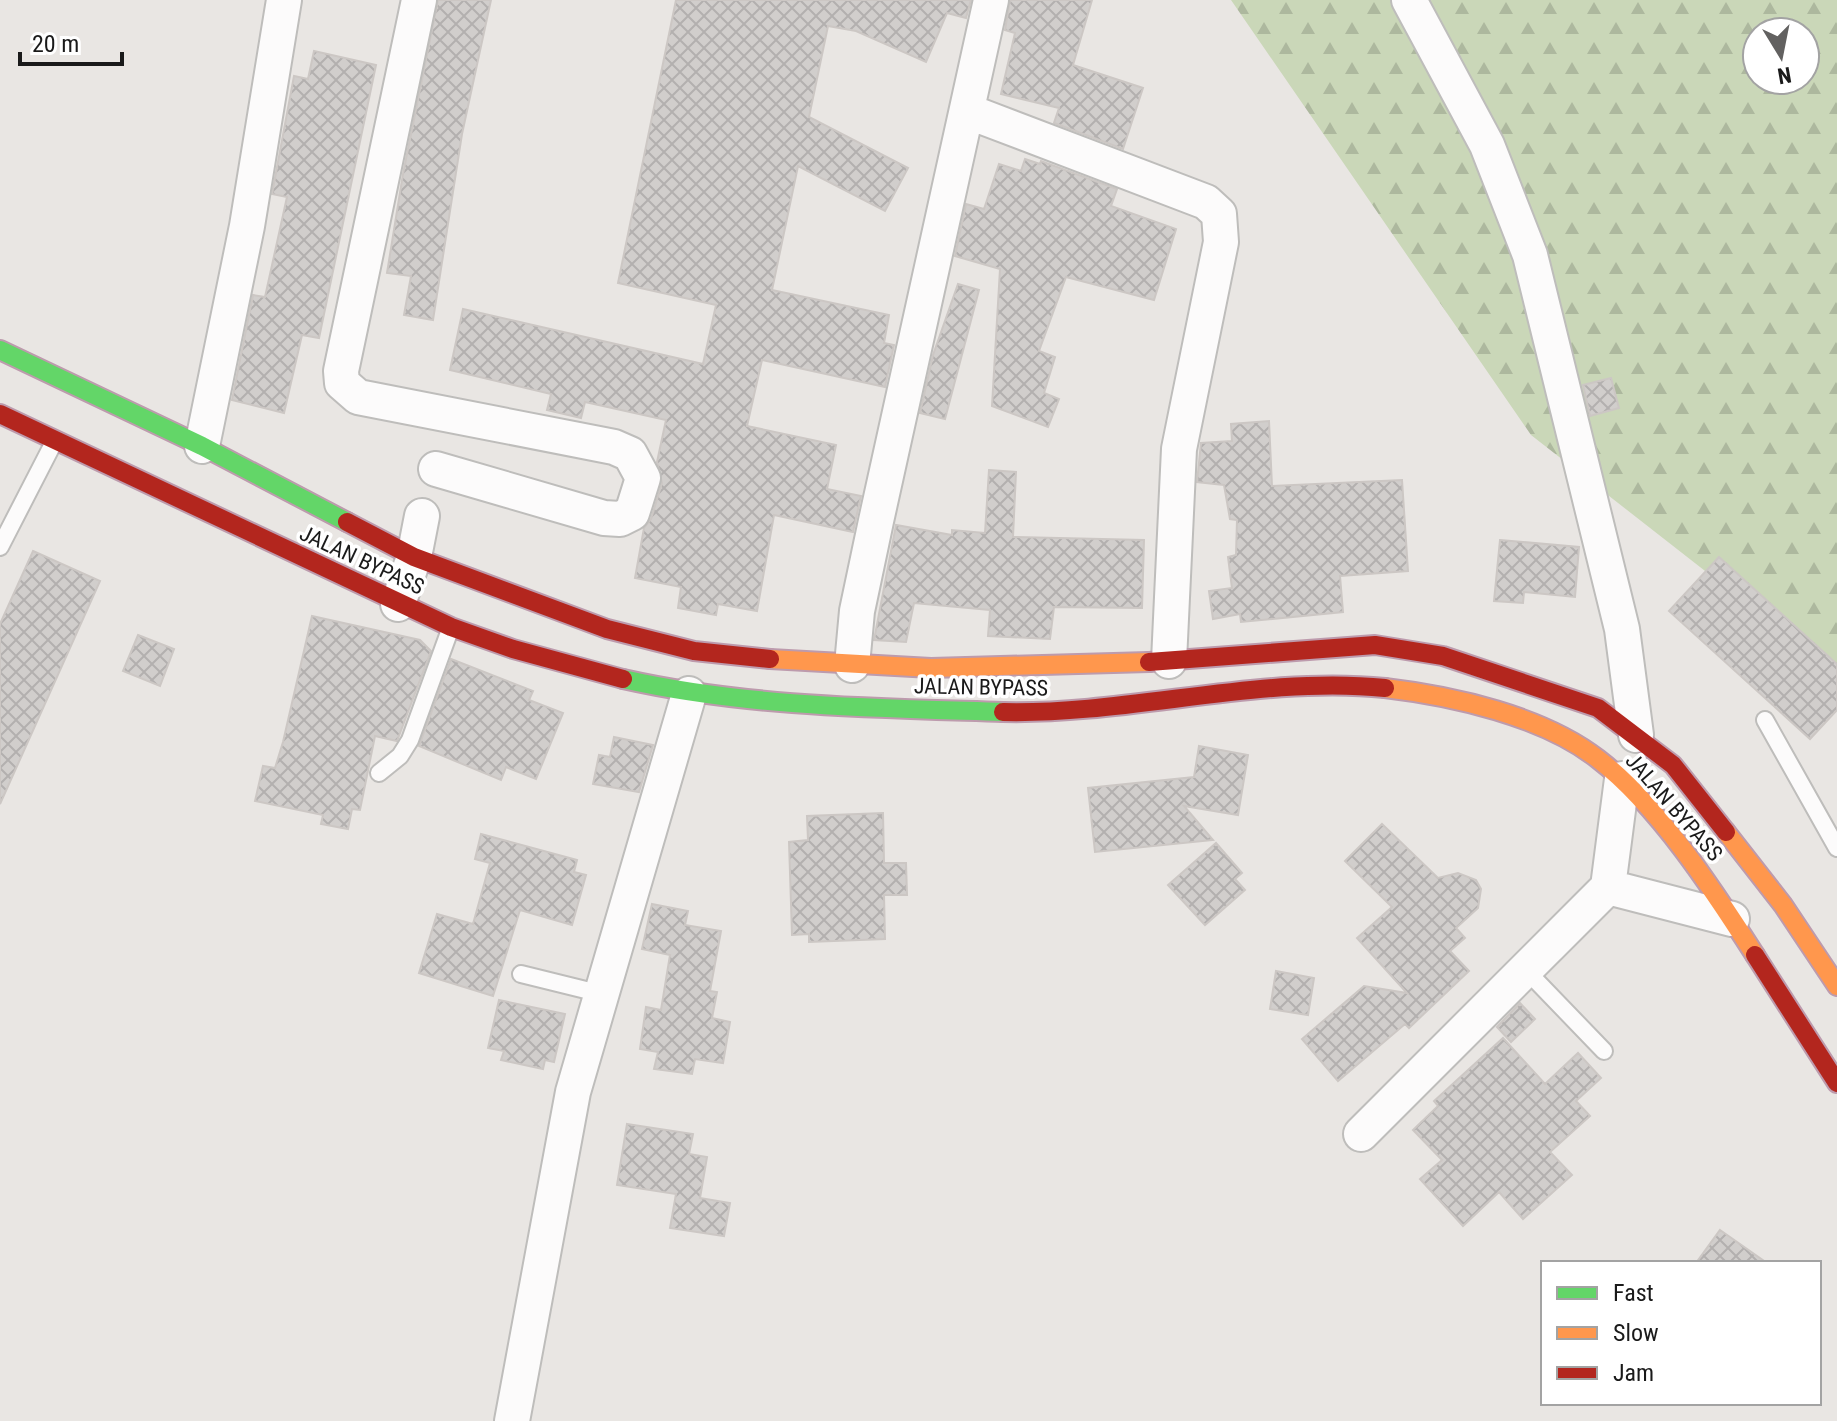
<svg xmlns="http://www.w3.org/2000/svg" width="1837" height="1421" font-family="'Roboto Condensed',sans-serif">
	<defs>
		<pattern id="forest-firs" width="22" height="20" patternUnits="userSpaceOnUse" patternTransform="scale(2)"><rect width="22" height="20" fill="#cad7b8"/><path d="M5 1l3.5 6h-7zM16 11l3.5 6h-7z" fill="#adb89e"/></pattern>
		<pattern id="building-cross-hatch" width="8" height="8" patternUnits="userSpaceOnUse" patternTransform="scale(2)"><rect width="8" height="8" fill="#d1cecc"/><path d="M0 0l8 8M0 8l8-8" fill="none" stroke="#b3b0af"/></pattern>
	</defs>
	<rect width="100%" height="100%" fill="#e9e6e3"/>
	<path fill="url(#forest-firs)" fill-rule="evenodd" d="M 1231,0 L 1837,0 L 1837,674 L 1531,435 ZM 1757,32 L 1805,32 L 1805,80 L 1757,80 Z"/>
	<path fill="url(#building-cross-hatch)" stroke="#ccc7c4" stroke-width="2" d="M 438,0 L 491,0 L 462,134 L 433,320 L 404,315 L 411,276 L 387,273 L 403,174 Z
		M 676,0 L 971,0 L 966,18 L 947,13 L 926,62 L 856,31 L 828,26 L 809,117 L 908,168 L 885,211 L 798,166 L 772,290 L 889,315 L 884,343 L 894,345 L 885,387 L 762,360 L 747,426 L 836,445 L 827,489 L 861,496 L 853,532 L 774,515 L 757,611 L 718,604 L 716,615 L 678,608 L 681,587 L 635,578 L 644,528 L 651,519 L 662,483 L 657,462 L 666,420 L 585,402 L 581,418 L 547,410 L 551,394 L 450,370 L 463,309 L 703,364 L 716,305 L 618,283 Z
		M 1010,0 L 1092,0 L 1073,65 L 1143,88 L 1123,149 L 1054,123 L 1059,108 L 1001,94 L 1015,33 L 1005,30 Z
		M 314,51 L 376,65 L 319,338 L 302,335 L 284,413 L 232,400 L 253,295 L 265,297 L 287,197 L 272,194 L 294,76 L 308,79 Z
		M 1025,159 L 1040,164 L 1041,161 L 1117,189 L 1111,206 L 1176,229 L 1154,300 L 1066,277 L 1039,351 L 1055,357 L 1044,393 L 1059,399 L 1048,427 L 992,406 L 1000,269 L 955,256 L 966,204 L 984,209 L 999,164 L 1021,171 Z
		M 958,284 L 979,290 L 945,419 L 920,413 L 933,355 Z
		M 1611,378 L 1619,408 L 1590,416 L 1583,385 Z
		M 1269,421 L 1272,486 L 1402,480 L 1408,571 L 1340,576 L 1343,612 L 1241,622 L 1240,614 L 1213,619 L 1209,591 L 1232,588 L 1228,557 L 1236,555 L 1237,520 L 1230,519 L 1224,485 L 1197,482 L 1201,443 L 1232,441 L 1231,424 Z
		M 989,470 L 1016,472 L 1013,537 L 1144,540 L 1142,608 L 1054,607 L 1050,639 L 988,636 L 990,610 L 914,603 L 906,642 L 874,640 L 896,525 L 952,535 L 952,530 L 985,533 Z
		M 1500,540 L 1579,547 L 1575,597 L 1524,592 L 1523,603 L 1494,601 Z
		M 33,551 L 100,581 L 0,804 L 0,624 Z
		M 1719,557 L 1837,664 L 1837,710 L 1810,739 L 1669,611 Z
		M 312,616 L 420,640 L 431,651 L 397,741 L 375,736 L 360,810 L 352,809 L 348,829 L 321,824 L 323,815 L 255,801 L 263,766 L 275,768 L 283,742 Z
		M 138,635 L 174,649 L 160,686 L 123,671 Z
		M 451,659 L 533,691 L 529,700 L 563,713 L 536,779 L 506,767 L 501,780 L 419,746 Z
		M 614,737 L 653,745 L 639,792 L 593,784 L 599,755 L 610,757 Z
		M 1199,746 L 1248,755 L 1238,815 L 1184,806 L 1213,840 L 1095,852 L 1088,788 L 1194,777 Z
		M 883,813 L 884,863 L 906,863 L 907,895 L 884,895 L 885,939 L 809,942 L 809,934 L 792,935 L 789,842 L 808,840 L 807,816 Z
		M 1382,824 L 1438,878 L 1458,873 L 1476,880 L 1481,889 L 1478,908 L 1456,928 L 1465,938 L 1450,951 L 1469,971 L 1409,1028 L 1405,1024 L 1338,1081 L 1302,1039 L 1364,986 L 1407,993 L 1357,938 L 1392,907 L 1345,861 Z
		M 481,834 L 577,860 L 574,872 L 586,875 L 572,925 L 520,910 L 493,996 L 419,973 L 437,914 L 473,924 L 490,863 L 475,859 Z
		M 1216,843 L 1242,873 L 1235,879 L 1245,890 L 1205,925 L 1168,885 Z
		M 652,904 L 688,911 L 685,925 L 721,931 L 710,991 L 717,992 L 712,1018 L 730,1022 L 723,1063 L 695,1059 L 692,1074 L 654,1069 L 658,1052 L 640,1049 L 646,1007 L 661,1010 L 670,955 L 642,949 Z
		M 1276,971 L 1314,978 L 1308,1015 L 1270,1009 Z
		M 499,1000 L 565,1014 L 554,1062 L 545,1060 L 543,1069 L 501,1060 L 504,1051 L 488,1048 Z
		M 1520,1003 L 1535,1019 L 1511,1042 L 1497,1027 Z
		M 1503,1038 L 1545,1084 L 1578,1053 L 1601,1078 L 1576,1101 L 1590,1116 L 1550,1152 L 1572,1175 L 1523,1219 L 1499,1192 L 1463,1226 L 1420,1179 L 1442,1160 L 1413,1130 L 1438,1106 L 1434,1101 Z
		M 627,1124 L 693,1134 L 689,1154 L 707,1157 L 700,1198 L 730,1203 L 724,1236 L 670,1228 L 676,1194 L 617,1185 Z
		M 1720,1230 L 1767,1263 L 1696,1263 Z"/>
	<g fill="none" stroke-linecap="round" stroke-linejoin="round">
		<g stroke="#bebdbb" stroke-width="20">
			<path id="lane" d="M 0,547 L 54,442
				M 1765,720 L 1837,848
				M 379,773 L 400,756 L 410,740 L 451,627
				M 1524,968 L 1604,1051
				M 521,974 L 602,994"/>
		</g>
		<g stroke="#bebdbb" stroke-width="38">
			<path id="street" d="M 419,0 L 341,371 L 342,383 L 358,397 L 614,447 L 630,454 L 643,478 L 632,513 L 620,519 L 604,518 L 436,469
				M 1409,0 L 1487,145 L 1530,255 L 1622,629 L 1636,735
				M 967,111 L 1206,202 L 1219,214 L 1221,242 L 1179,449 L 1169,661
				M 202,446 L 247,226 L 284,0
				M 398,604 L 414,557 L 422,516
				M 852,665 L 857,611 L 876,521 L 991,0
				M 1608,887 L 1732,919
				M 1361,1134 L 1608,887 L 1622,779
				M 512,1421 L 573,1092 L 689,694"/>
		</g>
		<g stroke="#bd9bad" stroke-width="22">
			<path id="fast" d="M 0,350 L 202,446 L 347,522
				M 623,679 C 747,707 876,708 1003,712"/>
		</g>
		<g stroke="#bd9bad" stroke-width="22">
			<path id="slow" d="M 770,659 L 931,668 L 1149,662
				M 1385,688 C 1453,696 1543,716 1598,759 C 1658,805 1714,891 1755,955
				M 1726,832 L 1783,905 L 1837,986"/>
		</g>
		<g stroke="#bd9bad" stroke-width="22">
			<path id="jam" d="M 0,414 L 451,627 L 513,649 L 623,679
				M 347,522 L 414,557 L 607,629 L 694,651 L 770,659
				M 1149,662 L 1375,645 L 1443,656 L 1598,708 L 1673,765 L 1726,832
				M 1003,712 C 1129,715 1262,675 1385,688
				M 1755,955 L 1837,1083"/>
		</g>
		<use href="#lane" stroke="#fcfbfb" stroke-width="16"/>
		<use href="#street" stroke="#fcfbfb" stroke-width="34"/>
		<use href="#fast" stroke="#63d668" stroke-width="18"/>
		<use href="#slow" stroke="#ff974d" stroke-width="18"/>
		<use href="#jam" stroke="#b3261e" stroke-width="18"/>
	</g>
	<g text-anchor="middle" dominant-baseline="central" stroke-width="7" stroke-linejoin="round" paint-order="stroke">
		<g font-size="22" fill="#1a1a1a" stroke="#fff">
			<text transform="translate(362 560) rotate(25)">JALAN BYPASS</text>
			<text transform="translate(981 687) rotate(1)">JALAN BYPASS</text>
			<text transform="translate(1674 807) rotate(49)">JALAN BYPASS</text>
		</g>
	</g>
	<rect x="1541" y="1261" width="280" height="144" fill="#ffffff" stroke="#a3a3a3" stroke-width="2"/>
	<rect x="1557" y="1287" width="40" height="12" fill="#63d668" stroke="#a3a3a3" stroke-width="2"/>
	<text x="1613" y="1301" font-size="24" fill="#1a1a1a">Fast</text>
	<rect x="1557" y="1327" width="40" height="12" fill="#ff974d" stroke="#a3a3a3" stroke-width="2"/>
	<text x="1613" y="1341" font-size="24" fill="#1a1a1a">Slow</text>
	<rect x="1557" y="1367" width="40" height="12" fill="#b3261e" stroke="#a3a3a3" stroke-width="2"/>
	<text x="1613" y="1381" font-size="24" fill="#1a1a1a">Jam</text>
	<g transform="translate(1781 56) rotate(170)"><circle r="38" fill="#ffffff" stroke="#a3a3a3" stroke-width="2"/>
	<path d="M0-6L14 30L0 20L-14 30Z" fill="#626160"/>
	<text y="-12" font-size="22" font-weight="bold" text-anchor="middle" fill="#1a1a1a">N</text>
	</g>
	<path d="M20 52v12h102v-12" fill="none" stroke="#1a1a1a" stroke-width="4"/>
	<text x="32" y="52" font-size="24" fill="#1a1a1a" stroke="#ffffff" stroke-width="6" paint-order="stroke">20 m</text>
</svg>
